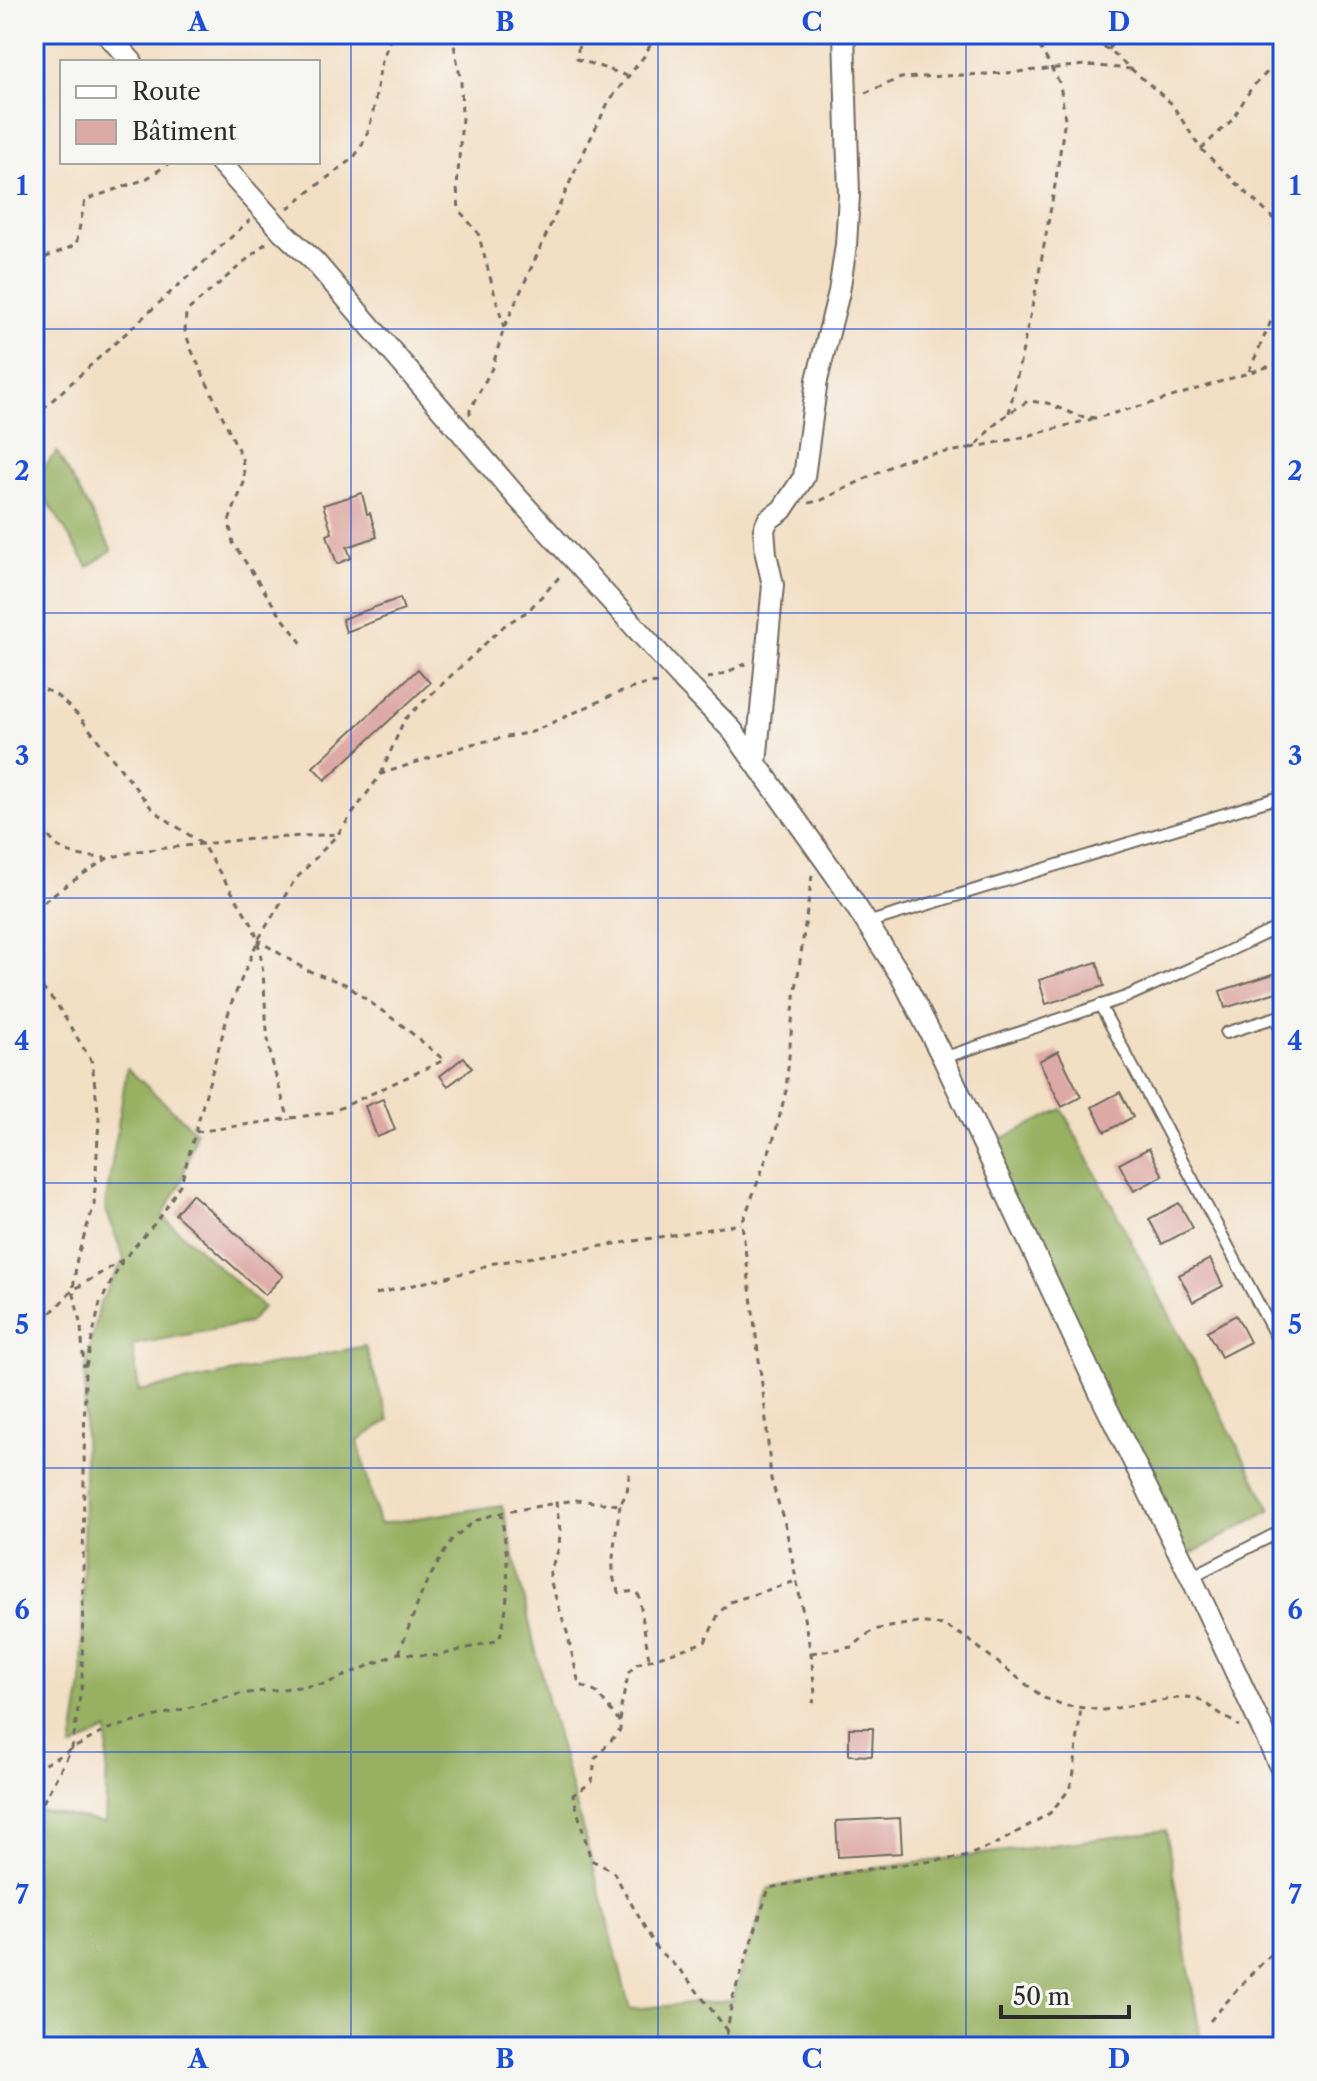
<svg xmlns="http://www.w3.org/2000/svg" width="1317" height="2081" font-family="'Libre Caslon Text',serif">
	<rect width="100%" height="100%" fill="#f6f6f2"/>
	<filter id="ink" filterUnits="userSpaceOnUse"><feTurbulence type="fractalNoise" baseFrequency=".0125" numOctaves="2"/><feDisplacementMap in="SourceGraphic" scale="16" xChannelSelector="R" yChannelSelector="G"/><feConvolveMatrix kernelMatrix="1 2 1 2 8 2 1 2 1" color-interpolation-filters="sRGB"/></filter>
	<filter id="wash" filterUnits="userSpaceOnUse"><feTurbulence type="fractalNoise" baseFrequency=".006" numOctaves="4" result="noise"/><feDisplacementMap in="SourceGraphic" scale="32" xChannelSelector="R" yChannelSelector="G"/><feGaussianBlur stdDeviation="1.8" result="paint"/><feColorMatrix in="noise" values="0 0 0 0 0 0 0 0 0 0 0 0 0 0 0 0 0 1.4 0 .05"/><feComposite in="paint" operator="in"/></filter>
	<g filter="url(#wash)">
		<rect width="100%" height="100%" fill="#f2dec3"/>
		<path fill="#97b062" stroke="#616e46" stroke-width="2" d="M 57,452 L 112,550 L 88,567 L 34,479 Z
			M 127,1068 L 196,1132 L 181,1183 L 162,1216 L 263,1307 L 249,1323 L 132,1345 L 139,1391 L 365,1346 L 389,1420 L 358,1441 L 379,1524 L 502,1505 L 548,1703 L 604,1907 L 630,2009 L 732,2000 L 769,1888 L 862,1870 L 1166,1830 L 1202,2047 L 34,2047 L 34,1837 L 39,1810 L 105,1823 L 108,1730 L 72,1748 L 82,1684 L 85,1371 L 100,1303 L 124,1259 L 105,1207 Z
			M 1062,1109 L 1271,1510 L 1182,1559 L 985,1147 Z"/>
		<g id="blocks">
			<path fill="#dda9a4" d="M 362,493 L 367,514 L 370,513 L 377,537 L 347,547 L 351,558 L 337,564 L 327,535 L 332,533 L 323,505 Z
				M 400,598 L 404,610 L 346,632 L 342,619 Z
				M 418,669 L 430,683 L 325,780 L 313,767 Z
				M 1097,962 L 1104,986 L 1046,1004 L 1039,980 Z
				M 1283,971 L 1283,990 L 1225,1008 L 1220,991 Z
				M 1058,1051 L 1081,1097 L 1062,1107 L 1039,1061 Z
				M 464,1057 L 472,1068 L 448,1086 L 440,1076 Z
				M 1120,1092 L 1133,1117 L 1105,1132 L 1092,1107 Z
				M 383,1099 L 395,1130 L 377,1137 L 365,1106 Z
				M 1149,1148 L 1163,1176 L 1134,1191 L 1119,1164 Z
				M 192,1194 L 283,1276 L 265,1295 L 175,1214 Z
				M 1179,1203 L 1193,1228 L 1162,1244 L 1149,1219 Z
				M 1210,1259 L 1223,1286 L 1193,1302 L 1179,1275 Z
				M 1236,1315 L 1250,1342 L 1221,1357 L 1207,1331 Z
				M 849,1728 L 873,1728 L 872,1756 L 849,1755 Z
				M 900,1818 L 902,1853 L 838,1857 L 836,1821 Z"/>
		</g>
	</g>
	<g filter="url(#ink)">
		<use href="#blocks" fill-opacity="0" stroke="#716a60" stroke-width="2"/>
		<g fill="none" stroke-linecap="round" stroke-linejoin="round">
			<g stroke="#716a60" stroke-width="14">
				<path id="service" d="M 867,923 L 1283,796
					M 1100,1005 L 1283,1350
					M 1276,1017 L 1283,1037
					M 1226,1033 L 1283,1015
					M 943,1058 L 1126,997 L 1214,958 L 1283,925
					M 1191,1577 L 1283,1530"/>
			</g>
			<g stroke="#716a60" stroke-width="24">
				<path id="minor" d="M 107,34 L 132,62
					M 220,162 L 283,232 L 315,262 L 516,496 L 684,681 L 732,730 L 837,877 L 901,976 L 943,1058 L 1104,1402 L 1191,1577 L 1283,1773
					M 756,763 L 773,585 L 766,554 L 764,529 L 768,520 L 782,510 L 804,477 L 817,380 L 839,292 L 846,245 L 849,195 L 844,34"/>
			</g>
			<path stroke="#716a60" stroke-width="3" stroke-dasharray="6 6" stroke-linecap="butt" d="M 452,34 L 461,82 L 462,117 L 457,188 L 459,210 L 478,233 L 504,328
				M 580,34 L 577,59 L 628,76
				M 1082,34 L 1109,50 L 1171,103 L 1201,149 L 1283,228
				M 1109,50 L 1115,34
				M 865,93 L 901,78 L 1007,73 L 1086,65 L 1131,69
				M 1201,149 L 1232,120 L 1252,87 L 1283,57
				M 288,208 L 353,158 C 375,133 374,96 381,65 C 384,55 388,44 392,34
				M 266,243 L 186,312 L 185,331 L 191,349 L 242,458 L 245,480 L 229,521 L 233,543 L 278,612 L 303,645
				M 34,262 L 76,245 L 85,200 L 146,179 L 171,162
				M 1249,371 L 1283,294
				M 1009,413 L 1037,284 L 1055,185 L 1065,119 L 1060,84 L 1033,34
				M 470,415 L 470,410 L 492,368 L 504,328 L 580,160 L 609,101 L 645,55 L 656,34
				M 34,417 L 250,220
				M 971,448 L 1019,438 L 1092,419
				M 809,503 L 822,500 L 901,461 L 919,456 L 968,449 L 978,443 L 992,427 L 1009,413 L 1028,401 L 1047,403 L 1078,416 L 1096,418 L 1159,401 L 1283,362
				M 707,678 L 715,677 L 748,663
				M 34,685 L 55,694 L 79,716 L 153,810 L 202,844 L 253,926 C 267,964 263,1007 269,1046 C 273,1071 282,1096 289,1120
				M 381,774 L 404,720 L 505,625 L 528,611 L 563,573
				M 34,818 C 61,853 61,855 106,858
				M 812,875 L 793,1011 L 786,1091 L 774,1138 L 742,1224 L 765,1408 L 771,1479 L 786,1528 L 811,1653 L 815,1694 L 813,1703
				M 34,909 L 59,890 L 108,858 L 138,851 L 239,840 L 337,834
				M 34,979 L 56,1003 L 92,1062 L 99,1119 L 94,1205 L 77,1258 L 73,1290 L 81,1327 L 84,1367
				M 196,1132 L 332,1112 L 444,1060 L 403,1026 L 345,984 L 306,970 L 258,940
				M 376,1294 L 476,1270 L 489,1264 L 741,1224
				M 34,1330 L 73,1290 L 124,1259 L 161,1216 L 181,1183 L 231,1004 L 258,940 L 294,881 L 338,834 L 381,774 L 472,744 L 532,732 L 615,694 L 646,684 L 660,683
				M 620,1505 C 618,1526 605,1577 620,1593 L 635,1591 L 639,1596 L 649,1659
				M 399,1653 L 424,1587 L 452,1539 L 475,1521 L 495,1514 L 556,1503
				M 811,1653 L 852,1647 L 873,1630 L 918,1622 L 943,1625 L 965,1637 L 1044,1698 L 1067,1706 L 1104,1710 L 1184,1697 L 1197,1698 L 1239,1726
				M 1272,1704 L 1283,1716
				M 620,1722 L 597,1693 L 579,1684 L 567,1632 L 550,1580 L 550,1571 L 559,1548 L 560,1530 L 556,1503 L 576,1500 L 620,1505 L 627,1492 L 630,1468
				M 34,1770 L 108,1729 L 240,1694 L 325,1684 L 399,1653 L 437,1656 L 499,1640 C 512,1597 508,1556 501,1513
				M 34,1837 L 39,1810 L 72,1748 L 82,1684 L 85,1371 L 100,1303 L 122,1262
				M 1210,2021 L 1250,1975 L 1283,1943
				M 728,2031 L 683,1973 L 657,1949 L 614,1873 L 607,1868 L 591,1860 L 573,1795 L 592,1782 L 595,1759 L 620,1730 L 621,1707 L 629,1672 L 637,1664 L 705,1642 L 719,1613 L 730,1602 L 796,1581
				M 725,2047 L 732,2000 L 769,1888 L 862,1870 L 964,1857 L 998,1843 L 1050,1813 L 1069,1790 L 1074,1772 L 1081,1707"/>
			<use href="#service" stroke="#fff" stroke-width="10"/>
			<use href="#minor" stroke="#fff" stroke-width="20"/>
		</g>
	</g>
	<path fill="none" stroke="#1d4ed8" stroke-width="2" stroke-opacity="0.55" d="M 351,34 L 351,2047M 658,34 L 658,2047M 966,34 L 966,2047M 34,329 L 1283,329M 34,613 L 1283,613M 34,898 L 1283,898M 34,1183 L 1283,1183M 34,1468 L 1283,1468M 34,1752 L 1283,1752"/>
	<rect width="1317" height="2081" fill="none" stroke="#f6f6f2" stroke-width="88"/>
	<rect x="60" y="60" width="260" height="104" fill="#f6f6f2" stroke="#a5a5a2" stroke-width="2"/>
	<rect x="76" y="86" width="40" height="12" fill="#ffffff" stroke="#a5a5a2" stroke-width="2"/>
	<text x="132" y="100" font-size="24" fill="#2b2b2b">Route</text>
	<rect x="76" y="120" width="40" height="24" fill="#dda9a4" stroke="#a5a5a2" stroke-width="2"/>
	<text x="132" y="140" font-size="24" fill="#2b2b2b">Bâtiment</text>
	<path d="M1001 2005v12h128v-12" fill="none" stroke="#2b2b2b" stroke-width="4"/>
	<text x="1013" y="2005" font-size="24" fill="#2b2b2b" stroke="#f6f6f2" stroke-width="6" paint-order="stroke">50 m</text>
	<rect x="44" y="44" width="1229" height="1993" fill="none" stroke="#1d4ed8" stroke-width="3"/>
	<g font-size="26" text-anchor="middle" font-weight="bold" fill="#1d4ed8">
		<text x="198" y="31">A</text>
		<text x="505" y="31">B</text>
		<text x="812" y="31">C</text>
		<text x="1119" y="31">D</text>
		<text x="22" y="195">1</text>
		<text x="1295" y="195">1</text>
		<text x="22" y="480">2</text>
		<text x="1295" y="480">2</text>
		<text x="22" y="765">3</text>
		<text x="1295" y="765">3</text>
		<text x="22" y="1050">4</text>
		<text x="1295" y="1050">4</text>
		<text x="22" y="1334">5</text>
		<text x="1295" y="1334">5</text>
		<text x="22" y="1619">6</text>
		<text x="1295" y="1619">6</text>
		<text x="22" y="1904">7</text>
		<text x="1295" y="1904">7</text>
		<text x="198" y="2068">A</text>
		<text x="505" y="2068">B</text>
		<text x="812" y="2068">C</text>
		<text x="1119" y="2068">D</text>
	</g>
</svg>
